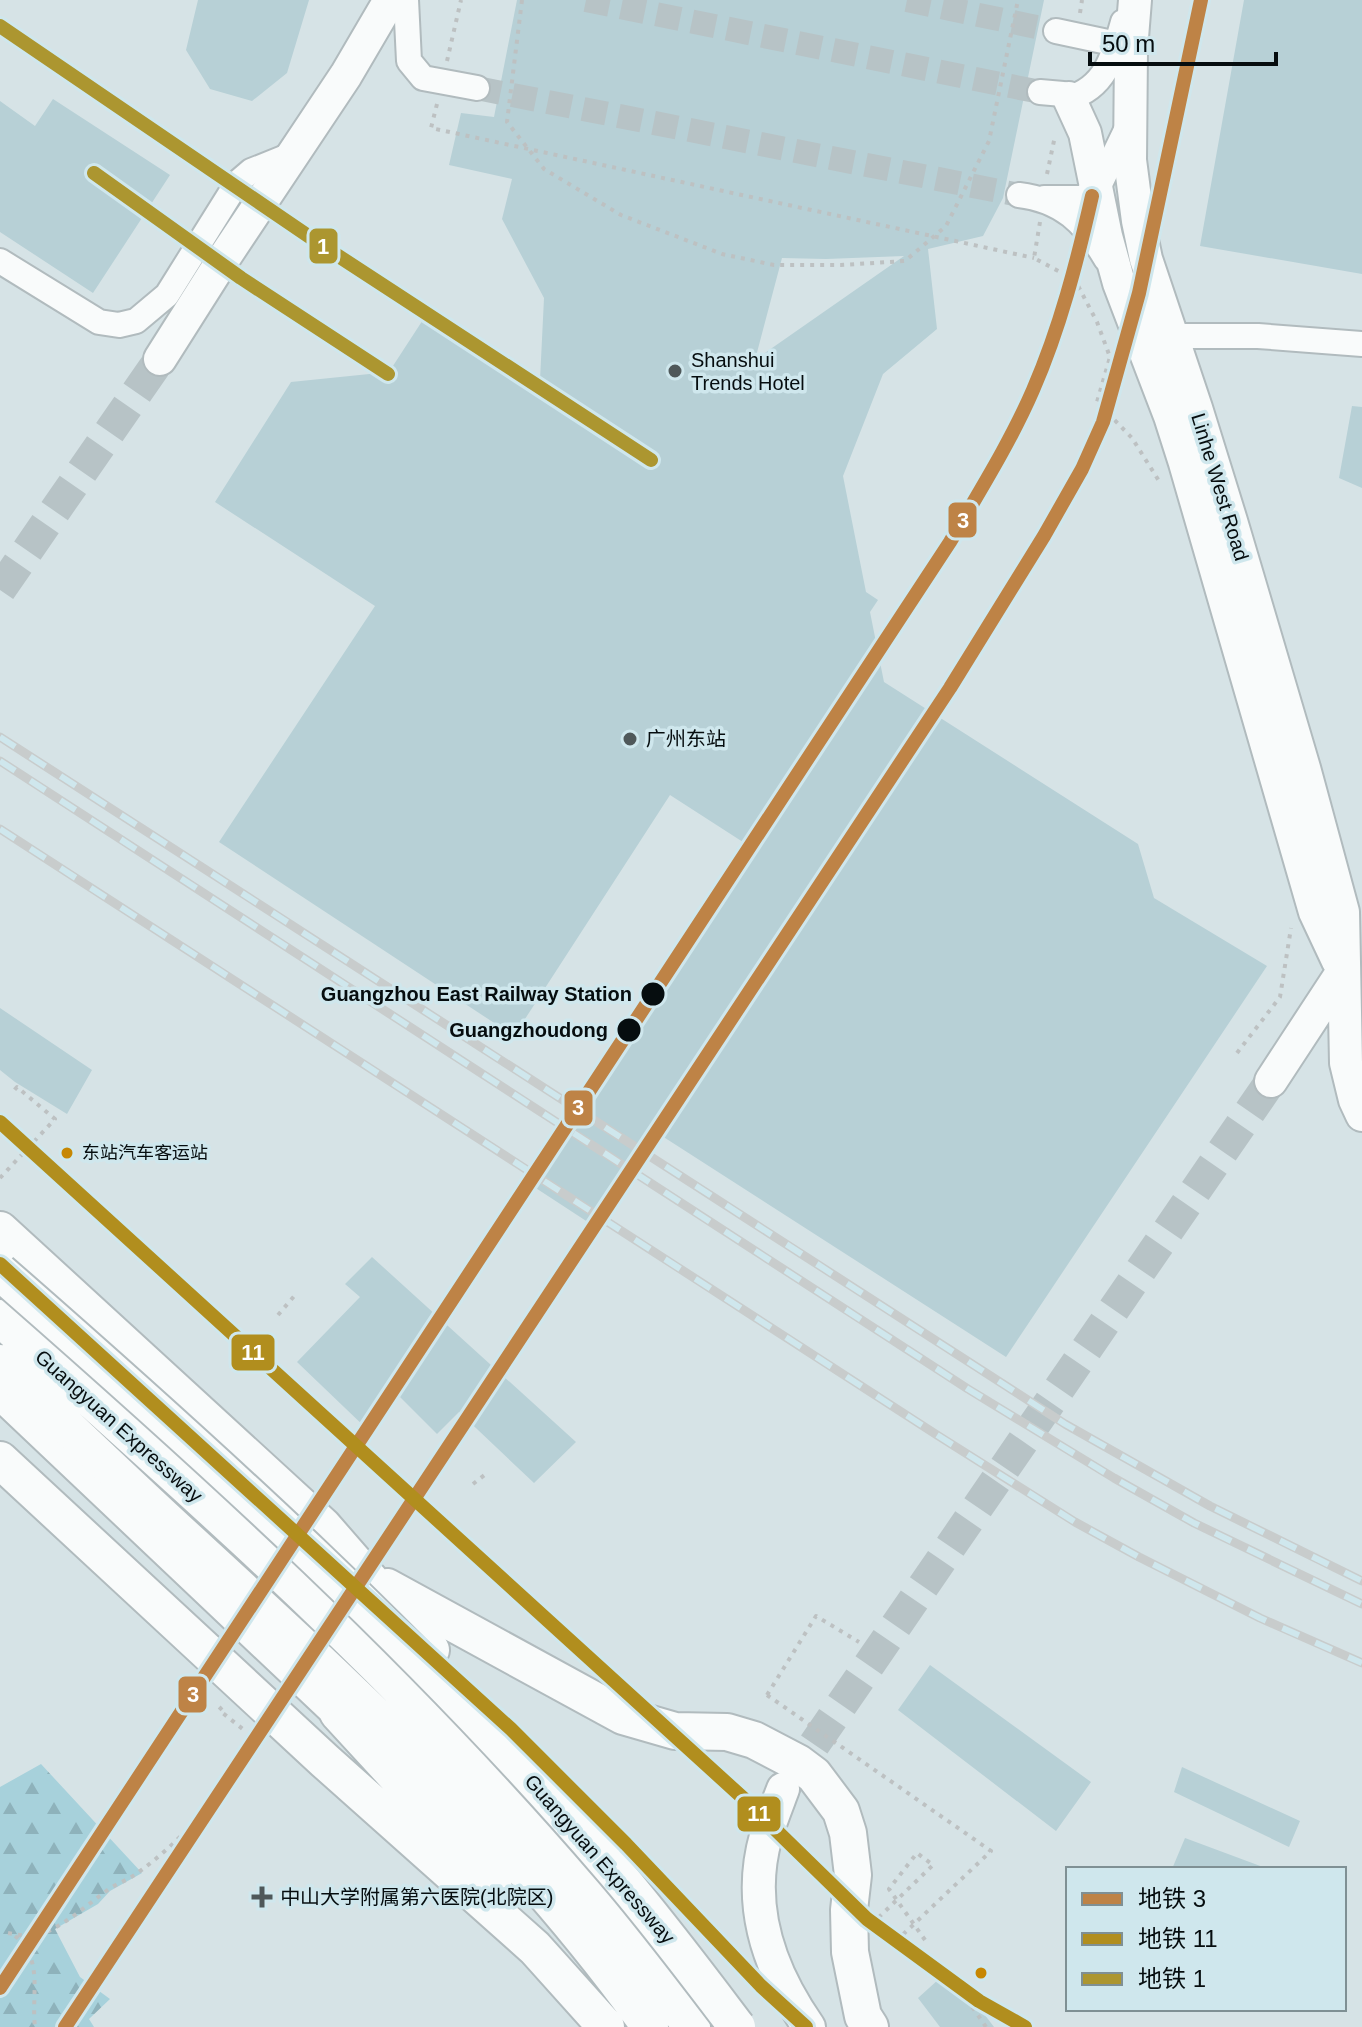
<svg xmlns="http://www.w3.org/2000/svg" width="1362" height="2027" font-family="Arial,'Noto Sans SC',sans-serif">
	<defs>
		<pattern id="forest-firs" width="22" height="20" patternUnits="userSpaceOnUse" patternTransform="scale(2)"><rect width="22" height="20" fill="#a7d1db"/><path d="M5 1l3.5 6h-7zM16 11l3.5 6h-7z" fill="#8eb2bb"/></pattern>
	</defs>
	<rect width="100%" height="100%" fill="#d6e3e6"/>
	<path fill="url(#forest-firs)" d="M 41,1764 L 142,1873 L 110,1891 L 98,1904 L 55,1929 L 80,1977 L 110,1999 L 89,2019 L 94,2027 L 0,2027 L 0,1787 Z"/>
	<path fill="#b7d0d6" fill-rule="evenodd" d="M 198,0 L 309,0 L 287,73 L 252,101 L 210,89 L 186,50 Z
		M 517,0 L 1044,0 L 1003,198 L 983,236 L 928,249 L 937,329 L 883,374 L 843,476 L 866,592 L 878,600 L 870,612 L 884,682 L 1138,844 L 1154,898 L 1267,966 L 1006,1357 L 662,1136 L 600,1230 L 525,1181 L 746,844 L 670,795 L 514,1036 L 219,842 L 375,606 L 215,502 L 291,382 L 389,372 L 430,309 L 540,380 L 544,298 L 502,219 L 512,179 L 449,165 L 461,113 L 494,117 ZM 904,256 L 755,360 L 782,258 L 826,259 Z
		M 1244,0 L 1362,0 L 1362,274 L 1200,246 Z
		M 53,99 L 170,175 L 93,293 L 0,232 L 0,101 L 35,126 Z
		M 1352,406 L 1362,407 L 1362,488 L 1339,478 Z
		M 0,1008 L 92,1070 L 67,1114 L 15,1082 L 0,1070 Z
		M 372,1257 L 576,1442 L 534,1483 L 459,1412 L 437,1434 L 400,1397 L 368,1430 L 297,1362 L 360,1297 L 345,1284 Z
		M 930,1665 L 1091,1782 L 1056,1831 L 898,1710 Z
		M 1182,1767 L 1300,1821 L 1289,1847 L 1174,1792 Z
		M 1185,1838 L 1263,1867 L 1263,1869 L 1172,1869 Z
		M 950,1969 L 994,2027 L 940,2027 L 918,1998 Z"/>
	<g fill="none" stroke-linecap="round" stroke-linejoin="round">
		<path stroke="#b7c3c6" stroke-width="24" stroke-dasharray="24 12" stroke-linecap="butt" d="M 586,0 L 1040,92
			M 907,0 L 1056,31
			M 477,88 L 1019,195"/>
		<path stroke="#b7c3c6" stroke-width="32" stroke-dasharray="32 16" stroke-linecap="butt" d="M 0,590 L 160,359
			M 787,1784 L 1271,1081"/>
		<g stroke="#b1bbbe" stroke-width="28">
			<path id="minor" d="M 406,0 L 409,61 L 423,78 L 477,88
				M 1056,31 L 1117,44
				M 1040,92 L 1063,94 L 1069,98 C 1106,88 1114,54 1123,22
				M 1019,195 C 1062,200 1085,223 1106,259
				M 1044,198 L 1083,198 L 1100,184 L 1128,126
				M 0,261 L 99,322 L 119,325 L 136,321 L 167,295 L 237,183 L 251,171 L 291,155
				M 1171,336 L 1258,336 L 1362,344"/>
		</g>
		<g stroke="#b1bbbe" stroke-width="36">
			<path id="major" d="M 1135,0 L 1131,50 L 1130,160 L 1138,221 L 1146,259 L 1196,408 L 1231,521 L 1304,768 L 1343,912 L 1346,1063 L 1355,1100 L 1362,1115
				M 1069,98 L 1085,133 L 1106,236 L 1119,283 L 1170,416 L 1185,463 L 1315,912 L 1338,961
				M 160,359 L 224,258 L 346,75 L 390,0
				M 1271,1081 L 1343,971
				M 0,1393 L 338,1713
				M 783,1789 C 777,1805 771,1820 766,1836 C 746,1906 769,1970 809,2027"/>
		</g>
		<g stroke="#b1bbbe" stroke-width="40">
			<path id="highway" d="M 0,1230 L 323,1526 L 431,1650
				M 0,1318 C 160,1462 324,1605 471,1763 C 549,1847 622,1936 692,2027
				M 0,1363 C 66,1425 131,1488 198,1549 C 360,1698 522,1847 650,2027
				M 0,1460 L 325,1761 L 535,1948 L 606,2027
				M 387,1587 L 623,1716 L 675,1731 L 727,1732 L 754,1740 L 798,1763 L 814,1775 L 841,1811 L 848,1833 L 853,1875 L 849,1910 L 850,1952 L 863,2016 L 870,2027
				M 338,1713 L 463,1849 L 494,1888"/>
		</g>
		<path stroke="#bdc1c2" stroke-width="4" stroke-dasharray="4 6" stroke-linecap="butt" d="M 522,0 L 507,122 L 544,169 L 621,215 L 722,254 L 774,265 L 841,265 L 905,261 L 946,226 L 989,141 L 1018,0
			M 1080,13 L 1082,0
			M 447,61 L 461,0
			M 437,104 L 431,128 L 1034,258
			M 1047,174 L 1055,136
			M 1040,222 L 1034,258 L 1075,280 L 1097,322 L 1110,357 L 1097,402 L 1132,438 L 1159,481
			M 1237,1053 L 1280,997 L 1291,928
			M 0,1178 L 55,1119 L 17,1087 L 11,1094
			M 278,1315 L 296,1294
			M 473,1484 L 487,1473
			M 767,1695 L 816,1616 L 859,1642
			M 222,1707 L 219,1710 L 244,1730
			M 8,1933 C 20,1935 32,1938 44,1933 C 68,1923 88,1904 109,1889 C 118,1883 128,1880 136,1874 C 178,1844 217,1802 240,1756 C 243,1748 249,1743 251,1735
			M 15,1936 C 44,1959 31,1995 35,2027
			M 925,1940 L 889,1889 L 917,1853 L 933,1865
			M 944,1966 L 986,2027"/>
		<use href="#minor" stroke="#f9fbfb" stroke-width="24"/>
		<use href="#major" stroke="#f9fbfb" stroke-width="32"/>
		<use href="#highway" stroke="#f9fbfb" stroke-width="36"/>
		<g stroke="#c8cccc" stroke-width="9">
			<path id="rail" d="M 0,737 L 1065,1424 L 1210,1506 L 1362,1581
				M 0,761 L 968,1389 L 1114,1478 L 1194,1523 L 1362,1604
				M 0,829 L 937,1435 L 1075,1522 L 1139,1557 L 1260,1618 L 1362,1663"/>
		</g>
		<use href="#rail" stroke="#cfe7ed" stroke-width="6" stroke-dasharray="18" stroke-linecap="butt"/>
		<g stroke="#b1bbbe" stroke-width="40" stroke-linecap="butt">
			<path id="highway-bridge" d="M 0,1272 C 214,1459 425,1650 610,1866 C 655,1918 696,1973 737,2027"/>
		</g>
		<path stroke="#bdc1c2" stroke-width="4" stroke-dasharray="4 6" stroke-linecap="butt" d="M 767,1695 L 991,1851 L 893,1944 L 877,1919 L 933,1865"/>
		<use href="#highway-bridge" stroke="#f9fbfb" stroke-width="36"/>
		<g stroke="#cfe7ed" stroke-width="20">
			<path id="metro-1" d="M 0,1988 L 950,542 C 979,492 1010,443 1033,390 C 1060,328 1077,262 1092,196
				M 65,2027 L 950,688 L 1044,536 L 1082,469 L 1103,422 L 1139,293 L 1201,0"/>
		</g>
		<g stroke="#cfe7ed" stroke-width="20">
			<path id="metro-2" d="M 0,1122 L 743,1798 L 867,1919 L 979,2001 L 1025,2027
				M 0,1264 L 511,1729 L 626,1844 L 761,1986 L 806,2027"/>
		</g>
		<g stroke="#cfe7ed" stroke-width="20">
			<path id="metro-3" d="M 0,26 L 323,246 L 651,460
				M 94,173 L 241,278 L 388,374"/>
		</g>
		<use href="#metro-1" stroke="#be8346" stroke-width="14"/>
		<use href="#metro-2" stroke="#b18e1e" stroke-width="14"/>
		<use href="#metro-3" stroke="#ac9630" stroke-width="14"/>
	</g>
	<g fill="#4f585a" stroke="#cfe7ed" stroke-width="3">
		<circle cx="675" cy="371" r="8"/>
		<circle cx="630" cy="739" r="8"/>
		<path d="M258 1885h8v8h8v8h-8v8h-8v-8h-8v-8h8z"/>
	</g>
	<g fill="#060d0f" stroke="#cfe7ed" stroke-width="3">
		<circle cx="653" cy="994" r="13"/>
		<circle cx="629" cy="1030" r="13"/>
	</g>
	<g fill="#c78703" stroke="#cfe7ed" stroke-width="3">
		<circle cx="67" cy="1153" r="7"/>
		<circle cx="981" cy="1973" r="7"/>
	</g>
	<g text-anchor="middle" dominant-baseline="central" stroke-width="7" stroke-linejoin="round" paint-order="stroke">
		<g font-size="18" fill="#060d0f" stroke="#cfe7ed" text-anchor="start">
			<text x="82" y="1153">东站汽车客运站</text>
		</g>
		<g font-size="20" fill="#060d0f" stroke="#cfe7ed" text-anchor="start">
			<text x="691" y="360">Shanshui<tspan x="691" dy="23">Trends Hotel</tspan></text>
			<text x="646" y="739">广州东站</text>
			<text x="280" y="1897">中山大学附属第六医院(北院区)</text>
		</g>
		<g font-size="20" fill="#060d0f" stroke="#cfe7ed">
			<text transform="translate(1220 487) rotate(73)">Linhe West Road</text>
			<text transform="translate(119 1426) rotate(42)">Guangyuan Expressway</text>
			<text transform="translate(600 1859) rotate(49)">Guangyuan Expressway</text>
		</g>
		<g font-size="20" font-weight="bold" fill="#060d0f" stroke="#cfe7ed" text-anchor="end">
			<text x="632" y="994">Guangzhou East Railway Station</text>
			<text x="608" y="1030">Guangzhoudong</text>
		</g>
	</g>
	<g stroke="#cfe7ed" stroke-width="3">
		<rect x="308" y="227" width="31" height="38" rx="8" fill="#ac9630"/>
		<rect x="947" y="501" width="31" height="38" rx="8" fill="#be8346"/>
		<rect x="563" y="1089" width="31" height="38" rx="8" fill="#be8346"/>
		<rect x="230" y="1333" width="46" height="39" rx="8" fill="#b18e1e"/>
		<rect x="177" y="1675" width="31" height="39" rx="8" fill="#be8346"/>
		<rect x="736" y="1795" width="46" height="38" rx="8" fill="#b18e1e"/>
	</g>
	<g font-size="22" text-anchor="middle" font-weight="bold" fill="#fff">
		<text x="323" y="254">1</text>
		<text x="963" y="528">3</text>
		<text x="578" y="1115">3</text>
		<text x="253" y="1360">11</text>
		<text x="193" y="1702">3</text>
		<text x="759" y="1821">11</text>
	</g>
	<rect x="1066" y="1867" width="280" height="144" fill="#cfe7ed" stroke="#7f9094" stroke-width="2"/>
	<rect x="1082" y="1893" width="40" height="12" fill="#be8346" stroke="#7f9094" stroke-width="2"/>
	<text x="1138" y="1907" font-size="24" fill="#060d0f">地铁 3</text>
	<rect x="1082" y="1933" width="40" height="12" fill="#b18e1e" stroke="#7f9094" stroke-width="2"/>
	<text x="1138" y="1947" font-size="24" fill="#060d0f">地铁 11</text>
	<rect x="1082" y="1973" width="40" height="12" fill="#ac9630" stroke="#7f9094" stroke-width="2"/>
	<text x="1138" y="1987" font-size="24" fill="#060d0f">地铁 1</text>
	<path d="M1090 52v12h186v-12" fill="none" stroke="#060d0f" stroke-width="4"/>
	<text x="1102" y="52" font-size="24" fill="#060d0f" stroke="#cfe7ed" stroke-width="6" paint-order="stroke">50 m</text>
</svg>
